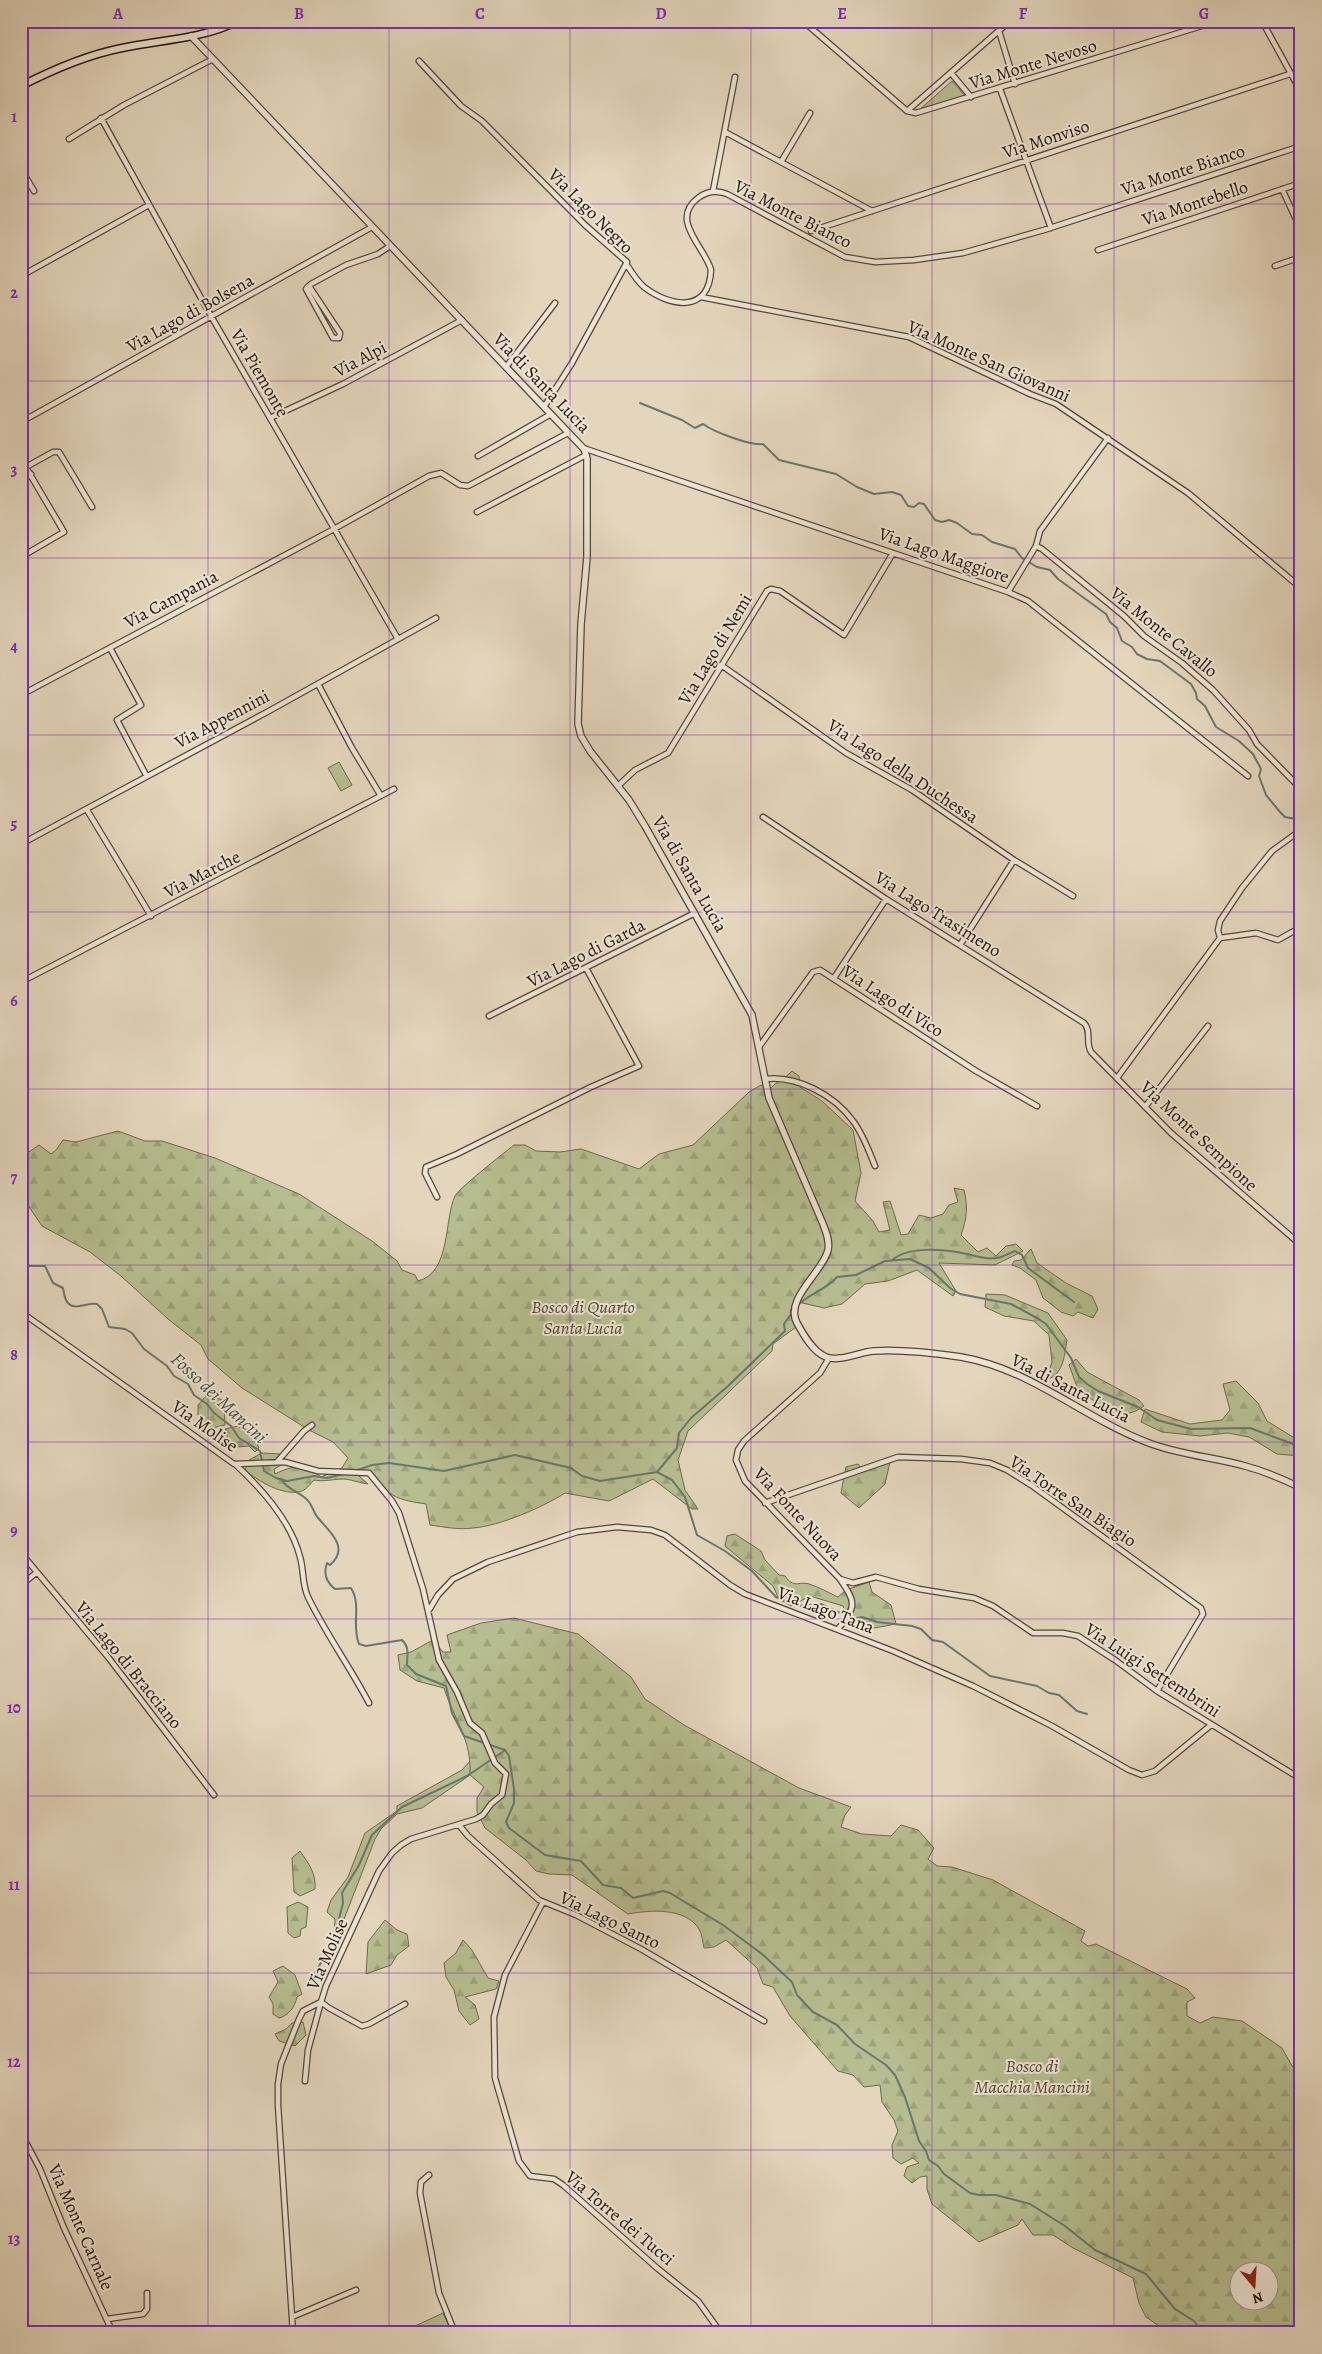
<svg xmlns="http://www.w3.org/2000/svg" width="1322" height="2354" font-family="Alegreya,serif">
	<defs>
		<pattern id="forest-firs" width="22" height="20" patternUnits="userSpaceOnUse" patternTransform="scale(1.25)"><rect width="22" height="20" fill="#b6bd90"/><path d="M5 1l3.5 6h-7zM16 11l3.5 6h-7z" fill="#9ca27b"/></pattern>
	</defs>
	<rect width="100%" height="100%" fill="#e4d6bd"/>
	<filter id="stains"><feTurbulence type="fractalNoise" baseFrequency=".004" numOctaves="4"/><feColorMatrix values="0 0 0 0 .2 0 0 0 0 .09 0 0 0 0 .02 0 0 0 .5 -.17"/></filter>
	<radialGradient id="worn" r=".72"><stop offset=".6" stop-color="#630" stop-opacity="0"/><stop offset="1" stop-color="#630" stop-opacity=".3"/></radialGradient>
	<path fill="#b6bd90" stroke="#6e694e" d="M 952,81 L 966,97 L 918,111 Z
		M 339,762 L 352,785 L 341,791 L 328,768 Z
		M 471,1760 L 470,1775 L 422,1808 L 397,1814 L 381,1829 L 375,1839 L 341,1927 L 334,1934 L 335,1919 L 327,1912 L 331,1900 L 348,1877 L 365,1833 L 397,1811 L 397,1806 L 462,1770 Z
		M 443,2313 L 452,2333 L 400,2333 Z"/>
	<path fill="url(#forest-firs)" stroke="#6e694e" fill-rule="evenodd" d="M 792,1071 L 799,1076 L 800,1087 L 822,1101 L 853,1130 L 861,1173 L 855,1201 L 873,1221 L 879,1232 L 890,1230 L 883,1202 L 890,1201 L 901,1235 L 908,1234 L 919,1215 L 931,1218 L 943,1214 L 949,1205 L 958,1202 L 954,1188 L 964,1190 C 968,1207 967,1218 961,1235 L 978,1252 L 987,1248 L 996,1256 L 1006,1246 L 1016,1244 L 1023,1251 L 995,1265 L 939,1263 L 956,1291 L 953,1296 L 917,1270 L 888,1281 L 865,1284 L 842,1304 L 824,1308 L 794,1301 L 790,1312 L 796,1327 L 773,1344 L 772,1351 L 688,1431 L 678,1460 L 685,1490 L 698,1509 L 692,1509 L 653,1479 L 609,1501 L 565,1493 C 543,1507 500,1526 473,1528 C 459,1530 444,1527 430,1525 L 426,1504 C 400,1500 388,1498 374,1474 L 359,1476 L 368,1484 C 360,1483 349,1479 344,1479 C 333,1479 325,1482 314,1480 C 311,1483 307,1489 302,1491 C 284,1497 258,1481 245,1470 L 249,1460 L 262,1453 L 280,1454 L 283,1464 L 274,1469 L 275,1474 C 294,1465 304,1463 321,1477 L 342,1468 L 348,1458 L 333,1442 L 309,1430 L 242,1388 L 208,1359 L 201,1345 L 168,1319 L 121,1276 L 90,1252 L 42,1226 L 23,1198 L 21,1174 L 28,1161 L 26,1154 L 39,1145 L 51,1154 L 56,1150 L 63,1140 L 76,1142 L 118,1131 L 145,1141 L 162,1141 L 215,1158 L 299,1194 L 372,1241 L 397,1261 L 402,1270 L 415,1275 L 418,1281 C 451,1273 444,1219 455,1196 C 458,1189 504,1153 514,1145 L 525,1145 L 536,1151 L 560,1152 L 581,1149 L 639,1169 L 659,1154 L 693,1145 L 749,1092 L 761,1085 L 769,1091 C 775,1081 784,1080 792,1071 Z
		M 1031,1249 L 1037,1263 L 1066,1283 L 1092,1296 L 1098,1309 L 1093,1318 L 1078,1312 L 1073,1316 L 1061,1312 L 1043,1298 L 1036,1280 L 1020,1268 L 1012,1265 L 1014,1261 L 1021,1260 Z
		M 986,1294 L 1005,1295 L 1048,1313 L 1067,1340 C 1064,1357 1064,1374 1046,1380 L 1052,1362 L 1049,1335 L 1034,1321 L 1004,1316 L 985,1307 Z
		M 1076,1359 L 1087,1372 L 1139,1400 L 1144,1406 C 1116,1426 1103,1403 1079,1392 L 1069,1365 Z
		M 1236,1381 L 1258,1403 L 1267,1421 L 1296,1439 L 1301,1438 L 1301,1456 L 1277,1454 L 1249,1437 L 1228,1433 L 1200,1436 L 1162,1432 L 1141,1422 L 1145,1409 L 1190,1424 L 1222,1420 L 1230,1410 L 1223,1384 Z
		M 206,1396 L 224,1400 L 225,1425 L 212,1428 L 198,1415 L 198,1405 Z
		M 238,1426 L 256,1441 L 259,1448 L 255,1452 L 249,1446 L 237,1447 L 228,1439 L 225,1429 Z
		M 890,1462 L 885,1484 L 859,1508 L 841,1493 L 846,1467 L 858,1464 L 864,1471 Z
		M 735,1534 L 761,1551 L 765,1560 L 779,1575 L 785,1576 C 794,1589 798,1581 809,1584 C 819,1587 829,1593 838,1597 L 846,1590 L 869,1582 L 872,1592 L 891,1605 L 896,1624 L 874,1628 L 848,1624 L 843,1606 L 810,1596 L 791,1606 L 779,1599 L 773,1586 L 725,1546 L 727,1536 Z
		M 514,1618 L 578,1634 L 631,1677 L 645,1699 L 684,1725 L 799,1788 L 851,1807 L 845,1815 L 841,1827 L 862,1834 L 891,1836 L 901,1825 L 918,1830 L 934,1848 L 928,1859 L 937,1866 L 952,1867 L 993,1880 L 1085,1931 L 1081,1941 L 1088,1946 L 1096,1944 L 1187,1989 L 1195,1998 L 1187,2002 L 1187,2016 L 1200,2023 L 1213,2017 L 1242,2021 L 1282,2048 L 1292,2066 L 1301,2072 L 1301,2333 L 1169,2333 L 1146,2317 L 1139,2303 L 1133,2278 L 1073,2248 L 1053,2235 L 1033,2235 L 1022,2219 L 1018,2225 L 979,2242 L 932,2204 L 927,2189 L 927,2176 L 920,2177 L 912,2183 L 904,2176 L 907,2167 L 919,2163 L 913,2158 L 901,2164 L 893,2158 L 892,2145 L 898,2131 L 894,2120 L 882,2102 L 880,2085 L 864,2087 L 853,2075 L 838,2071 L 790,2016 L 773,1987 L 763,1984 L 757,1968 L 726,1940 L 714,1947 L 704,1948 C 703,1943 702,1934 699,1929 C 685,1907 650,1910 628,1914 L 572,1875 L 549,1874 L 536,1871 L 526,1860 L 485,1828 L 477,1812 L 477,1798 L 484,1787 L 470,1775 C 472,1739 454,1720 444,1688 L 417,1681 L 400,1670 L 398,1655 L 411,1652 L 433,1640 L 443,1652 L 451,1652 L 447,1635 L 481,1623 ZM 1240,2272 L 1270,2272 L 1270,2302 L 1240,2302 Z
		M 300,1851 C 309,1864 316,1873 315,1889 L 300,1896 L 294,1892 L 292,1858 Z
		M 298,1902 L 308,1907 L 306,1927 L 301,1929 L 300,1936 L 294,1938 L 288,1933 L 287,1907 Z
		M 385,1920 L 397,1930 L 407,1934 L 409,1946 L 397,1955 L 391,1965 L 366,1974 L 368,1942 Z
		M 463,1940 L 472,1950 L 488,1978 L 499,1981 L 496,1989 L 465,1997 L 475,2005 L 479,2019 L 470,2025 L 459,2011 L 454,1990 L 446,1977 L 444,1963 L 456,1953 Z
		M 283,1966 L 295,1975 L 302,1994 L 297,1997 C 295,2007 288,2016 279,2018 L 273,2014 L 273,2004 L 269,1997 L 278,1982 L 273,1971 Z
		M 303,2022 L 306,2035 L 295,2046 L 279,2041 L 275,2034 L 286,2029 L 292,2023 Z"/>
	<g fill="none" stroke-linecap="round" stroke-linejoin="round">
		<path stroke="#69776d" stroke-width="2" d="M 640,403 L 682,420 L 695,428 L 703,424 C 714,432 751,446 763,444 L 779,460 L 836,474 L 857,487 L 874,494 L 892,492 L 901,495 L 908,506 L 914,507 L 919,503 L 924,504 L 935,520 L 942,522 L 949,520 L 957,523 L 972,534 L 982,535 L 992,542 L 1015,549 L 1022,558 L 1037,567 L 1050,570 L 1058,579 L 1106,614 L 1110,622 L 1117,628 L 1122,641 L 1132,647 L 1137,654 L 1147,659 L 1160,661 L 1191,684 L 1196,693 L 1197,699 L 1205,706 L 1216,727 L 1239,741 L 1253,754 L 1261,769 L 1259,776 L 1266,795 L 1280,812 L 1285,817 L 1301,820
			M 21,1257 L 29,1266 L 45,1266 L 53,1283 L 63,1288 C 64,1292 64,1296 66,1300 C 72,1313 87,1302 97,1304 L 102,1309 L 109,1327 L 125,1329 L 132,1333 L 144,1349 L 167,1366 L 174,1376 L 188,1384 L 194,1395 L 207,1404 L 214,1413 L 231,1426 L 239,1438 L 260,1451 L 264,1471 L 276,1478 L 287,1481 L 314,1476 L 327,1478 L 348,1473
			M 891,1261 C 907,1246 941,1249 962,1253 C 974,1255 985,1260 997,1258 C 1003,1257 1009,1253 1015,1251 L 1022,1255 L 1028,1268 L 1074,1302
			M 798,1305 C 810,1293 826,1290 837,1277 L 856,1275 L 885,1261 L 910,1259 L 929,1268 L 950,1288 L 960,1294 L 1011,1304 L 1037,1318 L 1046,1324 L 1071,1358 L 1079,1377 L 1087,1384 L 1098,1391 L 1138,1407 L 1157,1420 L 1191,1429 L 1250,1428 L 1301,1447
			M 355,1471 L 372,1465 L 389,1463 L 444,1471 L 515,1455 L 571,1468 L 582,1476 L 600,1481 L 657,1472 L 672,1480 L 685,1497 L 697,1535 L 725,1551 L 752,1571 L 776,1597 L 796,1606 L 821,1604 L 853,1619 L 862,1617 L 877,1622 L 912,1626 L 921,1629 L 932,1640 L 943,1642 L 990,1676 L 1037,1686 L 1049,1693 L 1059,1695 L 1077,1711 L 1087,1714
			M 657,1472 L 677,1448 L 679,1433 L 691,1418 L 728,1386 L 785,1331 L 784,1324 L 793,1311
			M 282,1480 C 288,1491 302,1492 309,1502 C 313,1507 314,1514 319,1519 C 330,1532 350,1548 330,1565 L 327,1563 C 323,1574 326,1582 335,1589 L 351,1588 C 362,1606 351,1625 359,1644 L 366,1646 L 402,1640 C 410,1647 407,1655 407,1665 L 416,1674 L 446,1686 L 452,1713 L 464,1736 L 505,1750 L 509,1756 L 514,1789 L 514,1803 L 506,1822 L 509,1828 L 545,1855 L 581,1861 L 603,1885 L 621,1888 L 633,1898 L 663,1891 L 670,1893 L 723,1925 L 762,1954 L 792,1982 L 797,1995 L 813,2012 L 837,2025 L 855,2044 L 886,2065 L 895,2075 L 905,2097 L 919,2141 L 926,2151 L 929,2160 L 938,2166 L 944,2174 L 970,2193 L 979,2195 L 996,2195 L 1030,2204 L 1065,2226 L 1095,2250 L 1146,2274 L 1175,2309 L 1194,2321 L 1203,2333
			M 308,1986 L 334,1939 L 343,1903 L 342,1893 L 359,1865 L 372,1835 L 402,1807 L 467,1776 L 504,1751"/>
		<g stroke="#564538" stroke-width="7">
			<path id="minor" d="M 803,21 L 907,111
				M 1010,21 L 907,111 L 916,113 L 1218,21
				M 1262,21 L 1301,92
				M 999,31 L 1015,84
				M 419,61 L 461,106 L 482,121 L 585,225 L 627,262 L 572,363 L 544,407
				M 951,73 L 971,97
				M 1000,89 L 1051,228
				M 101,118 L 211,316 L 398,639
				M 725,132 L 872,211
				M 69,139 L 124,105 L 213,59
				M 781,162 L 810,113
				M 21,169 L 34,191
				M 1282,189 L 1301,230
				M 713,191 L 735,77
				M 811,231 L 1290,74
				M 1098,250 L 1301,183
				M 627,265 C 632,273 637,281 644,287 C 670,307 709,314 711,270 C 705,247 669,220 698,198 C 707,191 717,190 727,194 L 845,257 L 875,262 L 914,260 L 963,253 L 1044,230 L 1301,146
				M 1275,266 L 1301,257
				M 21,276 L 149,205
				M 309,286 L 340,333 L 339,338 L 333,338 L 306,289 C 307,287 309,286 311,284 L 346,265 L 378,254 L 390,246
				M 701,297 L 909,337 L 1030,394 L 1056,404 L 1188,493 L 1301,588
				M 506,367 L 555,303
				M 270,418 L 343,384 L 462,320
				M 21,422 L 372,227
				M 583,448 L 1008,592 L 1028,601 L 1248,776
				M 478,456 L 551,414
				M 21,459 L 64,532 L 21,557
				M 26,467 L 53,452 L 59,452 L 92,507
				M 21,480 L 31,474
				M 477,512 L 586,455
				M 1036,546 L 1040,531 L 1108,438
				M 1008,592 L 1036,546 L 1042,549 L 1124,616 L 1144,636 L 1182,663 L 1213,690 L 1249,730 L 1257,744 L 1301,789
				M 110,648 L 141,705 L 117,720 L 146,775
				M 721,665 L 846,753 L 912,790 L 1014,860 L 1073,896
				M 318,684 L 352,748 L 381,796
				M 21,695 L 334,529 L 429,476 L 441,473 L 460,485 L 468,486 L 568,433
				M 618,786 L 635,770 L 668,753 L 767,591 L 771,589 L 780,591 L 844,635 L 893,553
				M 87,810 L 151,916
				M 763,817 L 886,899 L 1084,1023 C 1092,1031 1085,1042 1091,1052 L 1171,1133 L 1301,1245
				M 21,844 L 269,711 L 436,618
				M 1220,938 L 1256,933 L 1278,940 L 1294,931 L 1301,930
				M 960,945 L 1014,860
				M 834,978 L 886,899
				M 21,982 L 394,789
				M 489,1016 L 695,913
				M 759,1047 L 813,972 L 820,970 L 976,1071 L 1037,1106
				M 1117,1078 L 1220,938 L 1218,930 L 1220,921 L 1242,888 L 1272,851 L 1294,835
				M 765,1079 C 797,1075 834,1095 853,1121 C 863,1134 869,1151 875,1166
				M 1145,1107 L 1208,1026
				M 437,1197 L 425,1173 L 426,1167 L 457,1154 L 591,1087 L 639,1066 L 586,968
				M 21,1312 L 234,1464 L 285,1462 L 318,1471 L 369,1473 L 392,1501 L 399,1513 L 423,1589 L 439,1660 L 457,1692 L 470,1723 L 482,1733 L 495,1763 L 506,1774 L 502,1795 L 491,1804 L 483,1815 L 476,1819 L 411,1839 L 401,1845 L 392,1853 L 379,1871 L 326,1986 L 321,2002 L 303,2011 L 299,2019 L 281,2064 L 278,2084 L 278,2105 L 293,2333
				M 829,1358 L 820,1373 L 744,1441 L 738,1450 L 736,1460 L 745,1481 L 840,1579 C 856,1603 857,1606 838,1629
				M 277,1462 L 304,1431 L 312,1425
				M 235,1464 C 261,1488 291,1521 300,1557 C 304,1570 302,1585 308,1597 C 326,1634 350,1667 369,1703
				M 765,1503 L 898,1457 L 961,1459 L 990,1463 L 1007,1470 L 1031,1485 L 1201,1608 L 1203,1614 L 1157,1691
				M 21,1553 L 108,1657 L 214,1795
				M 840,1579 L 853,1583 L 876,1577 L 919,1589 L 974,1598 L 993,1606 L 1033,1633 L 1063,1633 L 1078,1636 L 1115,1660 L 1157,1691 L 1301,1779
				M 21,1585 L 36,1573
				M 429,1610 L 438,1595 L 453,1579 L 488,1562 L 577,1532 L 617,1527 L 651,1530 L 665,1535 L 730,1585 L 745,1594 L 893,1651 L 973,1686 L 1052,1726 L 1129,1770 L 1142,1775 L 1155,1771 L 1211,1725
				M 459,1825 L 468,1836 L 539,1900 L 576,1915 L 641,1949 L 764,2021
				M 543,1902 L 505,1975 L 494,2017 L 495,2078 L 519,2161 L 530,2176 L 554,2179 L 563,2185 L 657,2268 L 698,2301 L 721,2333
				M 321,2002 L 329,2008 L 362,2026 L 369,2024 L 405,2004
				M 305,2081 L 308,2050 L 321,2002
				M 21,2133 L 40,2169 L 64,2228 L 113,2333
				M 429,2175 L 421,2182 L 420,2193 L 439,2293 L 455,2333
				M 292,2317 L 356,2290
				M 107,2319 L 143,2314 L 147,2309 L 147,2293"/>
		</g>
		<g stroke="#564538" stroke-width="8">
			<path id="tertiary" d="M 191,36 L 584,449 L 587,458 L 587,557 L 581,624 L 578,724 L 581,736 L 590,751 L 629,800 L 645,826 L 752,1015 L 769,1098 L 823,1224 C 826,1232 830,1241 828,1250 C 823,1272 784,1299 797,1323 C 803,1334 813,1352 826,1357 C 841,1362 859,1352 874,1351 C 902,1349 933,1353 961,1357 C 1031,1369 1083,1418 1149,1443 C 1180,1455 1213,1457 1245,1466 C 1264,1471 1283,1479 1301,1488"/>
		</g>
		<g stroke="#26150b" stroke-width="9">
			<path id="secondary" d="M 21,86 C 54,69 86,55 122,48 C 160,40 203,39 238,21"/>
		</g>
		<use href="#minor" stroke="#ede4d4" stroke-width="4.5"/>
		<use href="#tertiary" stroke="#ede4d4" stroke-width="5.5"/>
		<use href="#secondary" stroke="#ede4d4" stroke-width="6"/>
	</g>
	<path fill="none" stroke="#7b2cbf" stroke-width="1" stroke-opacity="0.55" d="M 208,21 L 208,2333M 389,21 L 389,2333M 570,21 L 570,2333M 751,21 L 751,2333M 932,21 L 932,2333M 1114,21 L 1114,2333M 21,204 L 1301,204M 21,381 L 1301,381M 21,558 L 1301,558M 21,735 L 1301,735M 21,912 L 1301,912M 21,1089 L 1301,1089M 21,1265 L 1301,1265M 21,1442 L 1301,1442M 21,1619 L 1301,1619M 21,1796 L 1301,1796M 21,1973 L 1301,1973M 21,2150 L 1301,2150"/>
	<g text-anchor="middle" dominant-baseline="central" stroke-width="4" stroke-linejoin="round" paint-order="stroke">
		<g font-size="18" fill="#26150b" stroke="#ede4d4">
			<text transform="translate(1033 64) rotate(-17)">Via Monte Nevoso</text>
			<text transform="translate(1046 139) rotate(-18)">Via Monviso</text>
			<text transform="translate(1183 170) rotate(-18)">Via Monte Bianco</text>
			<text transform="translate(1195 203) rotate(-18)">Via Montebello</text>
			<text transform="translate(591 211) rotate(45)">Via Lago Negro</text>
			<text transform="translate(793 214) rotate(27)">Via Monte Bianco</text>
			<text transform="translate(190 313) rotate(-29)">Via Lago di Bolsena</text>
			<text transform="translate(360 359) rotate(-28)">Via Alpi</text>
			<text transform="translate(989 361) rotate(24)">Via Monte San Giovanni</text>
			<text transform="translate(260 373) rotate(60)">Via Piemonte</text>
			<text transform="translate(542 383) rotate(46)">Via di Santa Lucia</text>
			<text transform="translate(944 555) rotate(19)">Via Lago Maggiore</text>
			<text transform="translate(171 599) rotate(-28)">Via Campania</text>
			<text transform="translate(1164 632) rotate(39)">Via Monte Cavallo</text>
			<text transform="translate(715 649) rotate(-59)">Via Lago di Nemi</text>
			<text transform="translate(222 719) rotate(-28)">Via Appennini</text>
			<text transform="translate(903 771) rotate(33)">Via Lago della Duchessa</text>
			<text transform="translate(202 874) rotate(-27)">Via Marche</text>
			<text transform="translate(690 874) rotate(60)">Via di Santa Lucia</text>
			<text transform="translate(938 914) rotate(32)">Via Lago Trasimeno</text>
			<text transform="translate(586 953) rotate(-27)">Via Lago di Garda</text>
			<text transform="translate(893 1001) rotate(33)">Via Lago di Vico</text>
			<text transform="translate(1199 1136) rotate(43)">Via Monte Sempione</text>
			<text transform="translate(1071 1388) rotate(27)">Via di Santa Lucia</text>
			<text transform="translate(205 1426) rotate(35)">Via Molise</text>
			<text transform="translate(1073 1501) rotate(34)">Via Torre San Biagio</text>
			<text transform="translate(798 1514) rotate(47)">Via Fonte Nuova</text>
			<text transform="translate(826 1610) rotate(21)">Via Lago Tana</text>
			<text transform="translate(129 1665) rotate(51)">Via Lago di Bracciano</text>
			<text transform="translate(1153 1670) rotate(33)">Via Luigi Settembrini</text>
			<text transform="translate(610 1920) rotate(26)">Via Lago Santo</text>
			<text transform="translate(327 1954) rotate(-66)">Via Molise</text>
			<text transform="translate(620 2218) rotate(40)">Via Torre dei Tucci</text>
			<text transform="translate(81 2227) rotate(66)">Via Monte Carnale</text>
		</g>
		<g font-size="18" font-style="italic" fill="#514733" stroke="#ede4d4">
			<text x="583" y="1307">Bosco di Quarto<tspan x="583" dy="21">Santa Lucia</tspan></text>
			<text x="1032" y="2066">Bosco di<tspan x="1032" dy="21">Macchia Mancini</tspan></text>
		</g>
		<g font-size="19" font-style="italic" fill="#4d4e44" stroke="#ede4d4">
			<text transform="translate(219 1398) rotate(43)">Fosso dei Mancini</text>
		</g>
	</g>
	<rect width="1322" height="2354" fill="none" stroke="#e4d6bd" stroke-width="55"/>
	<g transform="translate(1254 2286) rotate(162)"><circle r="24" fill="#ede4d4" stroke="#9d9184"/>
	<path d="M0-4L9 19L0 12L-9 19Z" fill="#8f2418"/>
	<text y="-8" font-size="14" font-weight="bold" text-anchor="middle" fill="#26150b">N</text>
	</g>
	<rect x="28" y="28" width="1266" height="2298" fill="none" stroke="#7b2cbf" stroke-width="2"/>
	<g font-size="16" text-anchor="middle" font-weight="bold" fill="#7b2cbf">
		<text x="118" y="19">A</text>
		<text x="299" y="19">B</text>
		<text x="480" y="19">C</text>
		<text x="661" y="19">D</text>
		<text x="842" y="19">E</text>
		<text x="1023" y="19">F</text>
		<text x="1204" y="19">G</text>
		<text x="14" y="122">1</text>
		<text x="14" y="298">2</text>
		<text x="14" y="475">3</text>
		<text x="14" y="652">4</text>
		<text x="14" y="829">5</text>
		<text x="14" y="1006">6</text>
		<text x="14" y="1183">7</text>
		<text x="14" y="1360">8</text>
		<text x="14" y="1536">9</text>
		<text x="14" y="1713">10</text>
		<text x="14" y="1890">11</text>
		<text x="14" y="2067">12</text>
		<text x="14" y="2244">13</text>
	</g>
	<rect width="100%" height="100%" filter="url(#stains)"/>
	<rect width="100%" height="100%" fill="url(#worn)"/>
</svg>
